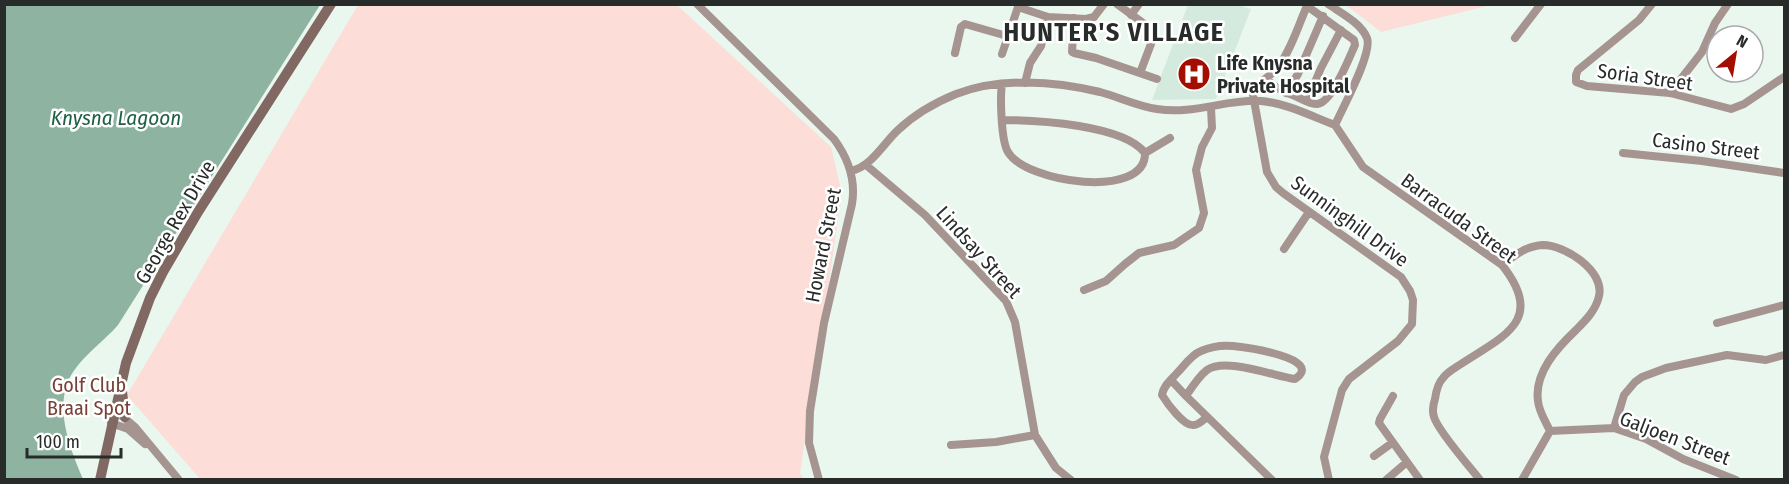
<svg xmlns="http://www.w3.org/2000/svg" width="1789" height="484" font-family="'Fira Sans Condensed',sans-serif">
	<rect width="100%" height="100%" fill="#e9f7ef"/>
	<path fill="#d5eadf" d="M 1188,5 L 1238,5 L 1251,9 L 1216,99 L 1152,100 Z"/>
	<path fill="#fdddd7" d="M 358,5 L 677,5 L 831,147 L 842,194 L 800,473 L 804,479 L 200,479 L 127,395 Z
		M 1346,5 L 1491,5 L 1381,32 Z"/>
	<path fill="#8eb3a1" d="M 4,5 L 320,5 L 118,325 C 104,341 85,354 73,372 C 52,404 70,449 83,479 L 5,479 Z"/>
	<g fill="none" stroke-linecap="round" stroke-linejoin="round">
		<path stroke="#a69491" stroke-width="8" d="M 697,4 L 834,139 C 848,158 856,180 852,204 L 824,323 L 810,411 L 809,443 L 819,480
			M 1117,4 L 1154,31 L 1154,36 L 1140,73
			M 1328,4 C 1341,13 1361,23 1367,38 C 1373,53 1342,109 1335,125
			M 1652,4 L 1639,20 L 1578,70 L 1576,75 L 1576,82 L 1587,86 L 1670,93 L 1731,109 L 1744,104 L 1784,77
			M 1018,7 L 1048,17 L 1086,19 L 1094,17 L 1104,4
			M 1131,15 L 1139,4
			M 1074,18 L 1072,52 L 1074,53 L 1096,58 L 1157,79
			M 1515,38 L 1541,4
			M 955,53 L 961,27 L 965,24 L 1007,36
			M 1002,54 L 1019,4
			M 1267,79 C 1274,88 1285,92 1295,96 C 1302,99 1310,104 1317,104 C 1332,103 1349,58 1355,45 L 1354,40 L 1307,6 C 1298,26 1291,50 1278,67 C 1270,78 1257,81 1253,95 L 1267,172 L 1276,187 L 1283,193 L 1401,277 L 1410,291 L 1413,300 L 1412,324 L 1398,341 L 1349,379 L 1342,390 L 1324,457 L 1329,480
			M 1025,83 L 1030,63 L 1041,46 L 1048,17
			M 1002,84 C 1000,97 1001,141 1008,152 C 1026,183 1146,200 1145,153 C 1124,125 1037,120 1003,120
			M 1286,93 L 1298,74 L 1323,16
			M 1670,93 L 1702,52 L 1715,23 L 1728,4
			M 1307,101 L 1321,68 L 1341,30
			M 1335,125 L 1363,167 L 1502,265 C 1546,320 1504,336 1461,364 C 1455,368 1447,372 1443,378 C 1438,383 1436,392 1435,399 C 1433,405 1432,411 1434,417 C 1438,431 1470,467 1480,480
			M 1145,153 L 1170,138
			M 1623,153 L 1702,161 L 1784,173
			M 866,165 L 925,215 L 1006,301 L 1015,322 L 1035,435 L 1056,468 L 1071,480
			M 851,171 C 872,166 883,144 898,130 C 915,114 934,103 956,94 C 1000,77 1054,81 1100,92 C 1119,97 1137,106 1157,109 C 1193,115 1226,99 1261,101 C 1286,103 1311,116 1335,125
			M 1284,249 L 1309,212
			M 1502,265 C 1515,255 1526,246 1543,245 C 1565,245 1605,271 1599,296 C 1596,310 1586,320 1576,330 C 1557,348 1534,373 1538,401 C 1539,412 1546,422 1550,431
			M 1084,290 L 1106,281 L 1125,264 L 1139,253 L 1174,245 L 1199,228 L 1204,213 L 1196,170 L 1202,147 L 1212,128 L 1211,108
			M 1717,323 L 1784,305
			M 1171,380 L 1186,396
			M 1393,396 L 1380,419 L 1379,423 L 1420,480
			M 122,416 L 135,427 L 179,480
			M 1207,417 C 1203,420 1199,425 1194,425 C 1184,427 1167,403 1162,395 C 1163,386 1171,380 1177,373 C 1184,366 1191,355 1201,351 C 1210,347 1223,345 1233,346 C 1243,347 1326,358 1295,379 C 1274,376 1225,357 1207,370 C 1199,376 1192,387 1186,396 L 1272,480
			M 111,423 L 128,429 L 145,444
			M 1614,428 L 1624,395 L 1635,382 L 1642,377 L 1666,368 L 1727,355 L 1766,360 L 1784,355
			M 1550,431 L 1614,428 L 1646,439 L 1683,459 L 1736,480
			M 951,445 L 996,442 L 1035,435
			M 1374,456 L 1392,443
			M 1386,480 L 1407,462
			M 1522,480 L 1550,431"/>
		<path stroke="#816863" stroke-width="10" d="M 122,391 L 125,417
			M 100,480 L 126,363 L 150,298 L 163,272 L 198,212 L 331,4"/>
	</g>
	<defs>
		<g id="hospital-disc" transform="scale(1.725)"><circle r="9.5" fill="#a30e00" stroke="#fff"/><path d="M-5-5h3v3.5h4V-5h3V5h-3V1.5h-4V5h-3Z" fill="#fff"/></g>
	</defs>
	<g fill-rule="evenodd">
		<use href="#hospital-disc" x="1194" y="74"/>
	</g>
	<g text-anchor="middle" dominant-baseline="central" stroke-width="5" stroke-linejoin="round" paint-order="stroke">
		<g font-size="20" font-weight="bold" fill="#272c2a" stroke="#fff" text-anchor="start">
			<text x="1217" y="63">Life Knysna<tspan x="1217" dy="23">Private Hospital</tspan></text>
		</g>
		<g font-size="20" fill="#272c2a" stroke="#fff">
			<text transform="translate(1645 77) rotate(8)">Soria Street</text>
			<text transform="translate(1706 146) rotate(7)">Casino Street</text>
			<text transform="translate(1459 218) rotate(36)">Barracuda Street</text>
			<text transform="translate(1350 221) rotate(36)">Sunninghill Drive</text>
			<text transform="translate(175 222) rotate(-60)">George Rex Drive</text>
			<text transform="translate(823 245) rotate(-79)">Howard Street</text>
			<text transform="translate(979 252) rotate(48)">Lindsay Street</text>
			<text transform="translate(1675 438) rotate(21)">Galjoen Street</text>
		</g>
		<g font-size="20" fill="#784138" stroke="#fff">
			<text x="89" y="385">Golf Club<tspan x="89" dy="23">Braai Spot</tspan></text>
		</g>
		<g font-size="21" font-style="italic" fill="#1f6047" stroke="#fff">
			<text x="116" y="118">Knysna Lagoon</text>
		</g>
		<g font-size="26" font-weight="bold" letter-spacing="1.5" fill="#272c2a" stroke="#fff">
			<text x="1114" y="32">HUNTER'S VILLAGE</text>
		</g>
	</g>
	<rect width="1789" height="484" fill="none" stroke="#272c2a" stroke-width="12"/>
	<g transform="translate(1735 54) rotate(30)"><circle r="28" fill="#ffffff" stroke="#a9abaa" stroke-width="1.5"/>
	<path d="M0-4.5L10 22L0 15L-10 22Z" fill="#a30e00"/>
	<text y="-9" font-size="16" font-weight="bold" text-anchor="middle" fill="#272c2a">N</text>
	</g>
	<path d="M27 448v9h94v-9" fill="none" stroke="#272c2a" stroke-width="3"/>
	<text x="36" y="448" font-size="18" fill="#272c2a" stroke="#ffffff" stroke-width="4.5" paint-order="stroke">100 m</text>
</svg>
